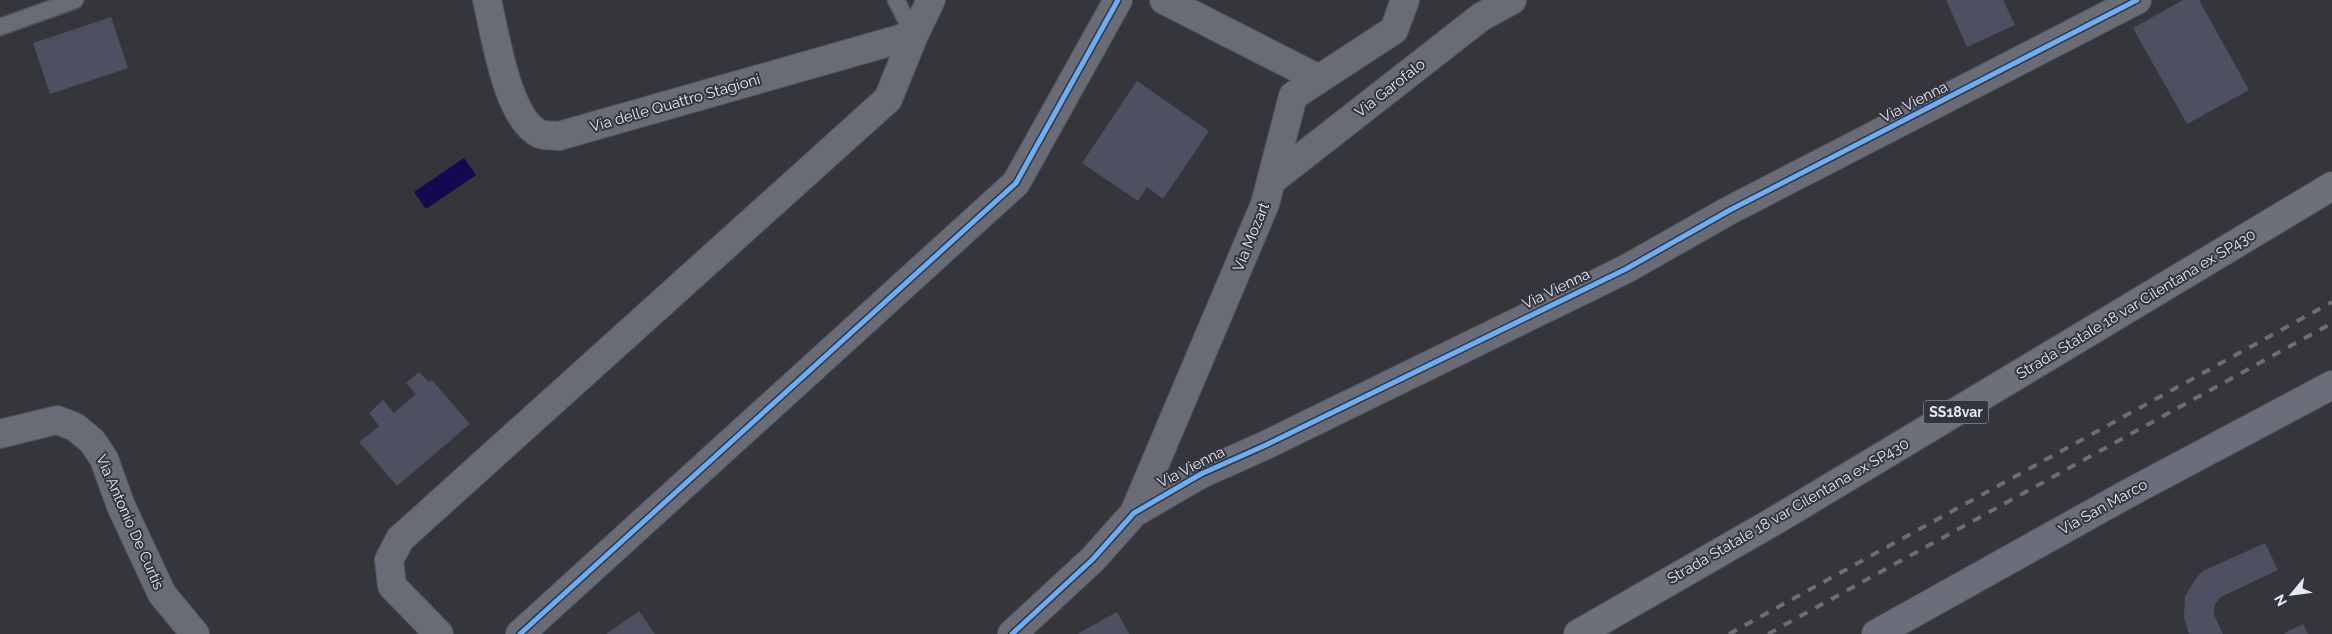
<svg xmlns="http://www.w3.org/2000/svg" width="2332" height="634" font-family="Raleway,sans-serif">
	<rect width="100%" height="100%" fill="#35363c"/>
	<path fill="#16084f" d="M 464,158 L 476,175 L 426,209 L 414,192 Z"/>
	<path fill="#4e4f61" d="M 1946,0 L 2003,0 L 2015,25 L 1967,47 Z
		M 2183,0 L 2199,0 L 2249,90 L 2187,124 L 2133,28 Z
		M 111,17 L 128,68 L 50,94 L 33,43 Z
		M 1137,81 L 1209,131 L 1163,199 L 1147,187 L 1138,201 L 1082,163 Z
		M 419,372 L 429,382 L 432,380 L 470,424 L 397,486 L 359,442 L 379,426 L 369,413 L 383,400 L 394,413 L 416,394 L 406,383 Z
		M 2265,543 L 2278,570 L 2221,597 L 2215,604 L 2214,615 L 2223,634 L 2189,634 L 2184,618 L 2185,596 L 2197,577 L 2203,571 Z
		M 639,611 L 655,634 L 606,634 Z
		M 1117,612 L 1129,634 L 1077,634 Z
		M 2303,624 L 2308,634 L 2282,634 Z"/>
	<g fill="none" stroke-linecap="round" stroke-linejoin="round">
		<g stroke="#525358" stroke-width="19">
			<path id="service" d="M 896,0 L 914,35
				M 0,27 L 75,0"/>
		</g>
		<g stroke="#525358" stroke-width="30">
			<path id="minor" d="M 487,0 C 495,33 507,119 540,134 C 545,136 554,135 559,136 L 914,35 L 931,0
				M 1164,0 L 1319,79
				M 1271,181 L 1481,17 L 1512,0
				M 0,434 L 57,420 L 75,427 L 92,441 L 104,459 L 121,506 L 162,594 L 195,634
				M 1134,513 L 1265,204 L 1293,96 L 1394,30 L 1405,0
				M 439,634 L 392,586 L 389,560 L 400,539 L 888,99 L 914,35
				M 520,634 L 1016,183 L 1118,0
				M 1012,634 L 1093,559 L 1134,513 L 1201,474 L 1266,445 L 1626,269 L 1730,210 L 2137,0"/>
		</g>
		<g stroke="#525358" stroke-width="30">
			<path id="secondary" d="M 1876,634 L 2127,494 L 2332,385"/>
		</g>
		<g stroke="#525358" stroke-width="30">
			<path id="trunk" d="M 1578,634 L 1776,520 L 2332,186"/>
		</g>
		<use href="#service" stroke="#696b77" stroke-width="16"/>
		<use href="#minor" stroke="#696b77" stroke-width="28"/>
		<use href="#secondary" stroke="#6b6d7a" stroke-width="28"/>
		<use href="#trunk" stroke="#6d6f7a" stroke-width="28"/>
		<path stroke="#6c6d75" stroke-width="4" stroke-dasharray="9 9" stroke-linecap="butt" d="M 1729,634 L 2332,302
			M 1768,634 L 2332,323"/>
		<g stroke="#32343f" stroke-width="8">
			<path id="cycleway" d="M 520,634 L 1016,183 L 1118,0
				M 1012,634 L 1093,559 L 1134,513 L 1201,474 L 1266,445 L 1626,269 L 1730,210 L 2137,0"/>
		</g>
		<use href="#cycleway" stroke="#6dadf4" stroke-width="5"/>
	</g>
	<g text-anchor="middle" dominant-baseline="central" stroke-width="4" stroke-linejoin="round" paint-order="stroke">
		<rect fill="#32343f" stroke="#b1b3bb" stroke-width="1" x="1923.5" y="400.5" width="65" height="23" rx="4"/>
		<g font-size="14" font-weight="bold" fill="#e7e9f0">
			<text x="1956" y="412">SS18var</text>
		</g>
		<g font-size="15" fill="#e7e9f0" stroke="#32343f">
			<text transform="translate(1390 88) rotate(-38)">Via Garofalo</text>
			<text transform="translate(1914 102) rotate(-27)">Via Vienna</text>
			<text transform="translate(675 103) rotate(-16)">Via delle Quattro Stagioni</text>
			<text transform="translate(1251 237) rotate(-68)">Via Mozart</text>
			<text transform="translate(1556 289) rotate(-26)">Via Vienna</text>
			<text transform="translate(2136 304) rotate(-31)">Strada Statale 18 var Cilentana ex SP430</text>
			<text transform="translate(1191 467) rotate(-27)">Via Vienna</text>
			<text transform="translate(2103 507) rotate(-29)">Via San Marco</text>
			<text transform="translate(1788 511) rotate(-30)">Strada Statale 18 var Cilentana ex SP430</text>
			<text transform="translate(130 522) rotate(66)">Via Antonio De Curtis</text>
		</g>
	</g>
	<g transform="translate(2292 594) rotate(241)" stroke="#32343f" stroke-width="4" paint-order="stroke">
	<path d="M0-4L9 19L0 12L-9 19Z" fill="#e7e9f0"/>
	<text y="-8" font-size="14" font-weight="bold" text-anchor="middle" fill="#e7e9f0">N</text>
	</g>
</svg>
